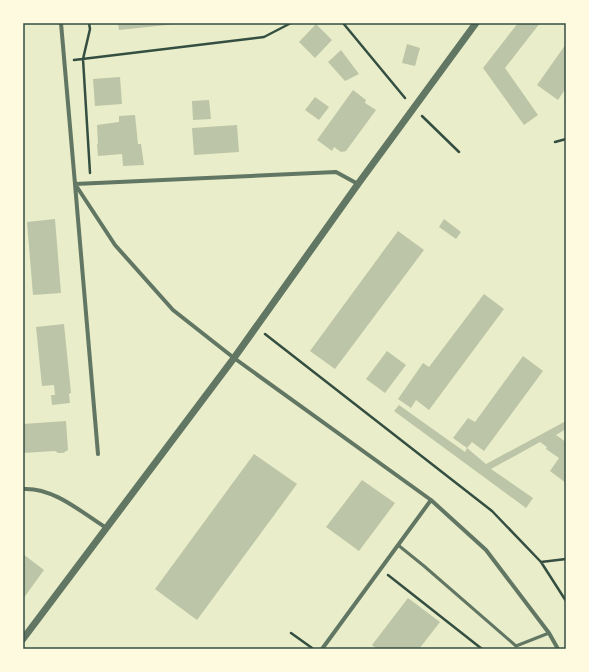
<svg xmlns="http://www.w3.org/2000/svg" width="589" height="672" font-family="Roboto,sans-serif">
	<rect width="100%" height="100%" fill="#e9edc9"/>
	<path fill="#bcc5a7" d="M 118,23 L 176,23 L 176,24 L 119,30 Z
		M 518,23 L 540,23 L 505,68 L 538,115 L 524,125 L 483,68 Z
		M 316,24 L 332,40 L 315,58 L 299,42 Z
		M 407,44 L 420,48 L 415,66 L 402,63 Z
		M 566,44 L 566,88 L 558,100 L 537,85 Z
		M 341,50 L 359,74 L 345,81 L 328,62 Z
		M 120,77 L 122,104 L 95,106 L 93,79 Z
		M 353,90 L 366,100 L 365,103 L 376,110 L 346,151 L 341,152 L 334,147 L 332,151 L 317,140 Z
		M 315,97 L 329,107 L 319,120 L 305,110 Z
		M 209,100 L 211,119 L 193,120 L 192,101 Z
		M 135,115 L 138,144 L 141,144 L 144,165 L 123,166 L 122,154 L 98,156 L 97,144 L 98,144 L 97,125 L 119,122 L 119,116 Z
		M 237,125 L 239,152 L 194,155 L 192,128 Z
		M 55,219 L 61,293 L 33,295 L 27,222 Z
		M 444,219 L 461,232 L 456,239 L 439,227 Z
		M 398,231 L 424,250 L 335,369 L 310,351 Z
		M 484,294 L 504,309 L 429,410 L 416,400 L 411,408 L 398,399 L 423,363 L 429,367 Z
		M 64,324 L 71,393 L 69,394 L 70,403 L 52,405 L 51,395 L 55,395 L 54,385 L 42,386 L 36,327 Z
		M 387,351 L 406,365 L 385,393 L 366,379 Z
		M 523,356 L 543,371 L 484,451 L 472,442 L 467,448 L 453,438 L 468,418 L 475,422 Z
		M 399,405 L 465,452 L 467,448 L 486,464 L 566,421 L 566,429 L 556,435 L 566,442 L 566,483 L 550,471 L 559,458 L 546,449 L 547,447 L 540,442 L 491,469 L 533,498 L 526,508 L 394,411 Z
		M 66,421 L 68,450 L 63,453 L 58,453 L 55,451 L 23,453 L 23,424 Z
		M 254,454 L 297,484 L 197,620 L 155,589 Z
		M 362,480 L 395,503 L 359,551 L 326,527 Z
		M 23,554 L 44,570 L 23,599 Z
		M 408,598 L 440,622 L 419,649 L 377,649 L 372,645 Z"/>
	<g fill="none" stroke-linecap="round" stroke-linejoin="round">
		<path stroke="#344e41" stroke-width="2.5" d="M 89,23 L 90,29 L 83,59 L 90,173
			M 343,23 L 405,98
			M 74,60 L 264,37 L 291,23
			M 422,116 L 459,152
			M 555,142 L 566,139
			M 265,334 L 492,511 L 541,562 L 566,559
			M 541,562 L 566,601
			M 388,575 L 482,649
			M 291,633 L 312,648"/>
		<path stroke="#617663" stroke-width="3" d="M 398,545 L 424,566 L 516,646 L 549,633"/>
		<path stroke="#617663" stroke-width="4" d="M 61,23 L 75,184 L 115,245 L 173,310 L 234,358 L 431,500 L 486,550 L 549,633 L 558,649
			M 98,454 L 75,184 L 336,172 L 358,184
			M 23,489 C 53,487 81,512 105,527
			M 322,649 L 431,500"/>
		<path stroke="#617663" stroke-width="7" d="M 23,639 L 234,358 L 358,184 L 476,23"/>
	</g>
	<rect width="589" height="672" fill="none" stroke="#fefae0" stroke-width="48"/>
	<rect x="24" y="24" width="541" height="624" fill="none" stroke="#344e41" stroke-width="1.5"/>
</svg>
